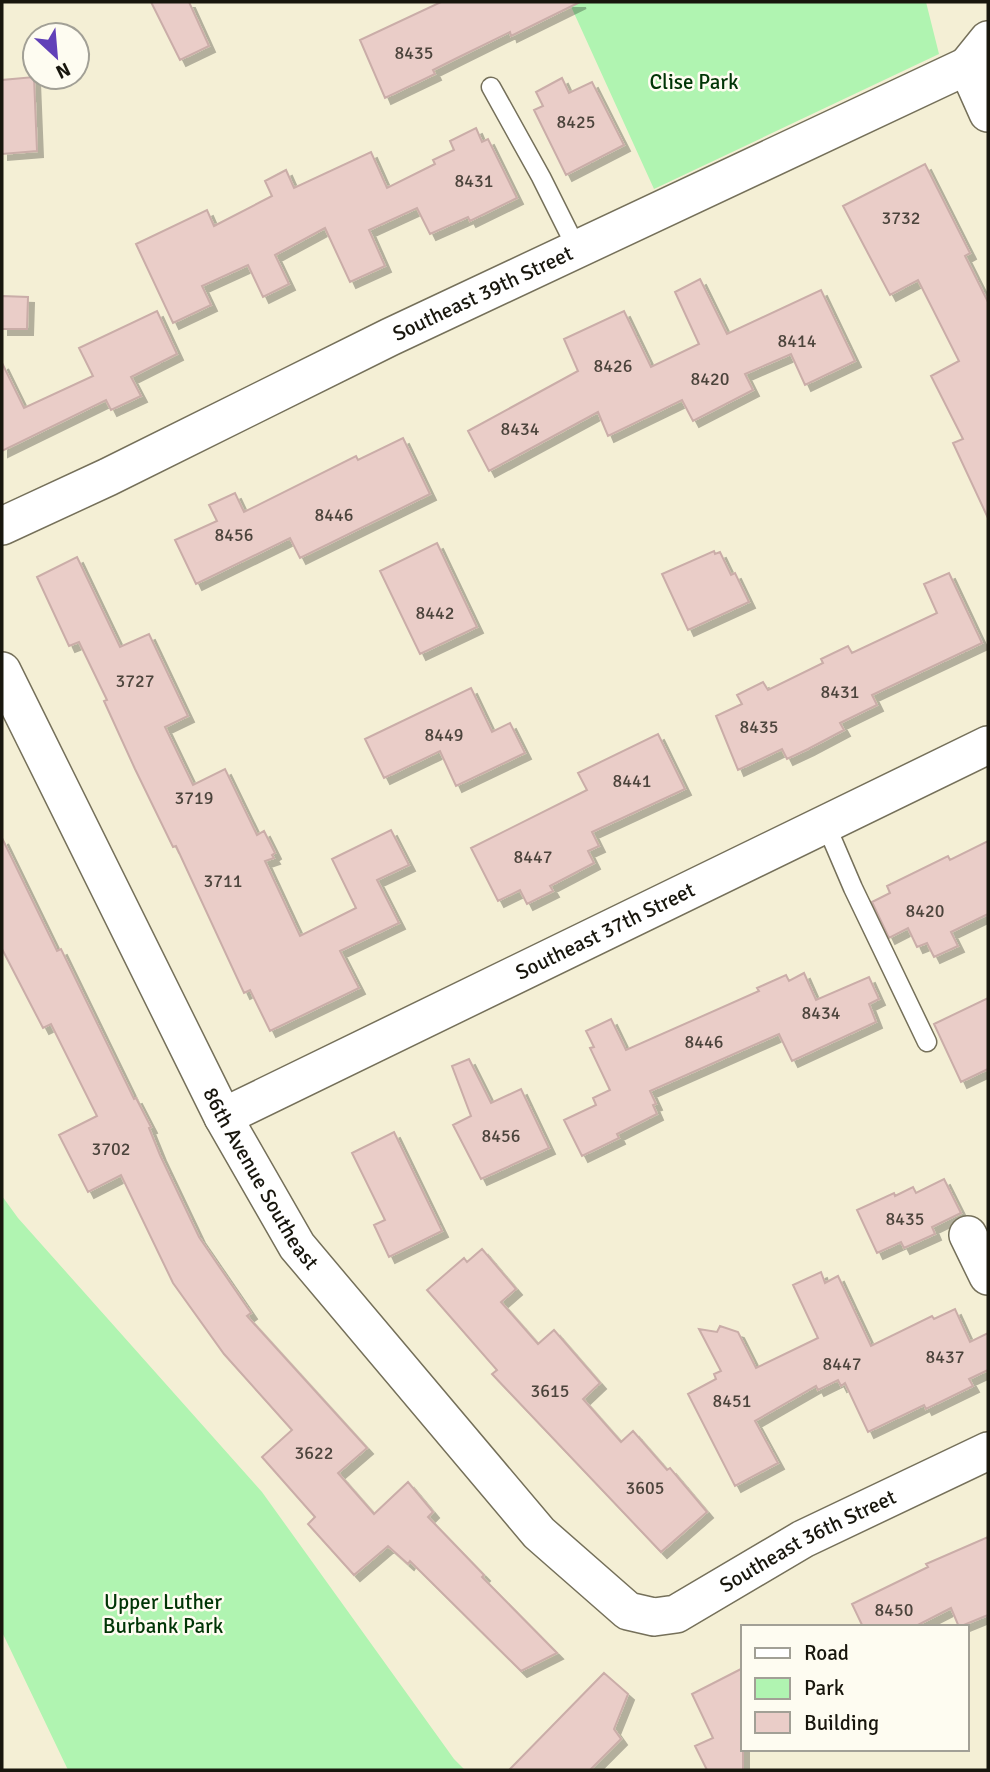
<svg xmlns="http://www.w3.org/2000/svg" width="990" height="1772" font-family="Signika,sans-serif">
	<defs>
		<filter id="shadow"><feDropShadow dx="6" dy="6" stdDeviation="0" flood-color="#0004"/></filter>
	</defs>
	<rect width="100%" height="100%" fill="#f4efd5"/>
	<path fill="#b0f4b1" d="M 569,2 L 926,2 L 939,54 L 654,189 Z
		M 2,1196 L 18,1218 L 262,1492 L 454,1759 L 465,1770 L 68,1770 L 2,1632 Z"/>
	<path fill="#eacdc8" stroke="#caada8" stroke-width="2" filter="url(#shadow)" d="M 151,2 L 189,2 L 209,46 L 180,60 Z
		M 441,2 L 580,2 L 511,36 L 510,32 L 457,58 L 433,70 L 435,74 L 385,98 L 360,40 Z
		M 34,77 L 37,151 L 2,154 L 2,80 Z
		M 562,78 L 569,93 L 592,82 L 624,145 L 566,175 L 534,110 L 543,106 L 536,92 Z
		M 476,128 L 482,142 L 488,139 L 517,198 L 470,221 L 468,217 L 430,234 L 417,208 L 369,230 L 385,266 L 350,282 L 325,228 L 275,255 L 289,284 L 263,297 L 248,265 L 202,286 L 211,305 L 173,323 L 136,244 L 207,210 L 214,226 L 272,196 L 265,181 L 286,170 L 294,188 L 371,152 L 387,188 L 435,164 L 433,160 L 454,150 L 450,141 Z
		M 925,164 L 970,253 L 965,256 L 988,302 L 988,518 L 953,443 L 963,439 L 931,376 L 959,361 L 918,280 L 890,295 L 843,206 Z
		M 700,279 L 727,334 L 821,290 L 855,361 L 805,385 L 791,354 L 745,374 L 753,390 L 693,421 L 682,400 L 608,436 L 598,412 L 489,471 L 468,431 L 578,371 L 564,339 L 624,311 L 651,367 L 699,344 L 675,292 Z
		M 2,296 L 28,297 L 27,329 L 2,329 Z
		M 157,311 L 177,354 L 131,377 L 141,396 L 111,410 L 106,400 L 2,451 L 2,363 L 24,408 L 93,376 L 79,348 Z
		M 403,438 L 430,494 L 300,558 L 290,538 L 196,584 L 175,540 L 217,521 L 209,505 L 235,493 L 244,512 L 356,456 L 358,460 Z
		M 437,543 L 477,627 L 420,654 L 380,571 Z
		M 714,551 L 715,554 L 720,552 L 731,575 L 735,573 L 749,602 L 688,630 L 662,574 Z
		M 77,557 L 120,647 L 149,634 L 188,716 L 165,727 L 193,785 L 225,769 L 257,835 L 264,831 L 275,853 L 272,855 L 274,858 L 265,861 L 300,936 L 356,908 L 332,859 L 391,830 L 409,865 L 377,880 L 399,923 L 340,951 L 359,988 L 270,1031 L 250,990 L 244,993 L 176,846 L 173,847 L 135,769 L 104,701 L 107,700 L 79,642 L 69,646 L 37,577 Z
		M 949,573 L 982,643 L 872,695 L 877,705 L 840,723 L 844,730 L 808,749 L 787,759 L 782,749 L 738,770 L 716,716 L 742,704 L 737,695 L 763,682 L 768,690 L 823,663 L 821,659 L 848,646 L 852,653 L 937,613 L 924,584 Z
		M 471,688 L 492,732 L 510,723 L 525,753 L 456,786 L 440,751 L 384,778 L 365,739 Z
		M 658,734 L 685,789 L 592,832 L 599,846 L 588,851 L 594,863 L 550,886 L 553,891 L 527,904 L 520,890 L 498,901 L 471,848 L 587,790 L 578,773 Z
		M 2,838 L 57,951 L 61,949 L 134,1099 L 136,1098 L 151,1127 L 149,1128 L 160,1155 L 199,1237 L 251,1313 L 247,1316 L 367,1448 L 338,1473 L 374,1514 L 408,1482 L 433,1512 L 428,1517 L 484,1575 L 482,1577 L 557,1653 L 521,1671 L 410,1561 L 408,1564 L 388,1546 L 354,1575 L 308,1524 L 315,1517 L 262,1457 L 292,1430 L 224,1354 L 173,1283 L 121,1175 L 88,1192 L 59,1135 L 97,1116 L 51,1024 L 43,1028 L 2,949 Z
		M 988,841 L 988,914 L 951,932 L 958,946 L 934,957 L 927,943 L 917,947 L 908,928 L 889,938 L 872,902 L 890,893 L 887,886 L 948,856 L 950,860 Z
		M 804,973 L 816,1000 L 869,977 L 879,999 L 869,1004 L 876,1022 L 792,1061 L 779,1034 L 650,1091 L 656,1104 L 653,1105 L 657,1114 L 617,1134 L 619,1138 L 582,1156 L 564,1120 L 596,1105 L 593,1098 L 610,1090 L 590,1048 L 594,1047 L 586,1031 L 611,1019 L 626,1050 L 759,991 L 757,988 L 786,975 L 789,981 Z
		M 988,998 L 988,1069 L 961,1082 L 934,1024 Z
		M 469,1059 L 491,1103 L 521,1089 L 549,1148 L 481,1179 L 453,1125 L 471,1116 L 452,1066 Z
		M 394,1132 L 442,1231 L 389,1257 L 374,1225 L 385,1220 L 352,1153 Z
		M 944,1179 L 961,1213 L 932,1227 L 935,1234 L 904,1248 L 901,1242 L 877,1253 L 857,1210 L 894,1193 L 895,1196 L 913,1187 L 916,1193 Z
		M 482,1249 L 516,1289 L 501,1302 L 538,1344 L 554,1330 L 600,1383 L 583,1399 L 621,1442 L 633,1431 L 667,1470 L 670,1468 L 707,1512 L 661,1552 L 492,1374 L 497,1370 L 427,1290 L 464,1258 L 467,1262 Z
		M 821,1272 L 825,1283 L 838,1276 L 871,1346 L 932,1316 L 934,1319 L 955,1309 L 970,1342 L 988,1333 L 988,1370 L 969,1379 L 973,1386 L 926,1409 L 924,1405 L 868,1432 L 845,1383 L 841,1386 L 838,1380 L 818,1390 L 816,1386 L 755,1421 L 778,1463 L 735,1486 L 688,1394 L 716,1379 L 714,1374 L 721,1371 L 699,1329 L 717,1332 L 720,1326 L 738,1332 L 756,1368 L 818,1338 L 793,1285 Z
		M 988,1537 L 988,1615 L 959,1627 L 951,1608 L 914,1627 L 863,1627 L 852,1604 L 928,1567 L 926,1564 Z
		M 743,1668 L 743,1770 L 707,1770 L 695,1746 L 713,1738 L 692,1694 Z
		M 604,1673 L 628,1694 L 614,1729 L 621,1739 L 590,1770 L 509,1770 Z"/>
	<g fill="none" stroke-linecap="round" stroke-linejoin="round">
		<g stroke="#75705a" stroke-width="21">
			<path id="service" d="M 491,87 L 541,177 L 577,249
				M 826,825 L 853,888 L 927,1042"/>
		</g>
		<g stroke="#75705a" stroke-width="40">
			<g id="minor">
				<path d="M 988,40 L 967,66 L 988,113"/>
				<path id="s1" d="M 2,526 L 108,477 L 390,337 L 967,66"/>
				<path id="s2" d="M 2,671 L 223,1117 L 297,1246 L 539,1533 L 628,1611 L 654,1617 L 676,1614 L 803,1539 L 988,1451"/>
				<path id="s3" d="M 223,1117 L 988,745"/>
				<path d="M 968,1235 L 988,1276"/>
			</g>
		</g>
		<use href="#service" stroke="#fff" stroke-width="18"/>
		<use href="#minor" stroke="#fff" stroke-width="37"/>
	</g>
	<g text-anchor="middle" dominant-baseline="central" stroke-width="5" stroke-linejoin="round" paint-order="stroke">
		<g font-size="18" fill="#4c443c">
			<text x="414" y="53">8435</text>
			<text x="576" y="122">8425</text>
			<text x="474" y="181">8431</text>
			<text x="901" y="218">3732</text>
			<text x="797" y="341">8414</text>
			<text x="613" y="366">8426</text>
			<text x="710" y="379">8420</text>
			<text x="520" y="429">8434</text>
			<text x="334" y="515">8446</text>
			<text x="234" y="535">8456</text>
			<text x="435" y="613">8442</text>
			<text x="135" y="681">3727</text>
			<text x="840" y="692">8431</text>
			<text x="759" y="727">8435</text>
			<text x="444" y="735">8449</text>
			<text x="632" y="781">8441</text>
			<text x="194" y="798">3719</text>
			<text x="533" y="857">8447</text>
			<text x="223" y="881">3711</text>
			<text x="925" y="911">8420</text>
			<text x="821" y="1013">8434</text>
			<text x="704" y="1042">8446</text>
			<text x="501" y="1136">8456</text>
			<text x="111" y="1149">3702</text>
			<text x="905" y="1219">8435</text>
			<text x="945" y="1357">8437</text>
			<text x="842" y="1364">8447</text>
			<text x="550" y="1391">3615</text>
			<text x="732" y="1401">8451</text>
			<text x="314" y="1453">3622</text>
			<text x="645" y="1488">3605</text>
			<text x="894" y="1610">8450</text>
		</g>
		<g font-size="21" fill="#003506" stroke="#fefcf1">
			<text x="694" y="82">Clise Park</text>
			<text x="163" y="1602">Upper Luther<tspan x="163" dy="24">Burbank Park</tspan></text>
		</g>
		<g font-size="21" fill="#18160d" stroke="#fefcf1">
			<text stroke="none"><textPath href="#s1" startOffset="534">Southeast 39th Street</textPath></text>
			<text stroke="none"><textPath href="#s3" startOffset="425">Southeast 37th Street</textPath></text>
			<text stroke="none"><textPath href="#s2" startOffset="570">86th Avenue Southeast</textPath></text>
			<text stroke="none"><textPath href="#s2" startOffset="1340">Southeast 36th Street</textPath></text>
		</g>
	</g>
	<rect width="990" height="1772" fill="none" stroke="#18160d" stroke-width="7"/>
	<rect x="741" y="1625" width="228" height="126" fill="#fefcf1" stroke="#a2a096" stroke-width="2"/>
	<rect x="755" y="1648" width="35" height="10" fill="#ffffff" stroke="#a2a096" stroke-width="2"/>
	<text x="804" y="1660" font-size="21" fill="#18160d">Road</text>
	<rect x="755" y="1678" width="35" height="21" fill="#b0f4b1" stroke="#a2a096" stroke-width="2"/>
	<text x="804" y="1695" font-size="21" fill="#18160d">Park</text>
	<rect x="755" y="1712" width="35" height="21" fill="#eacdc8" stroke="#a2a096" stroke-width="2"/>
	<text x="804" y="1730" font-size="21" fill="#18160d">Building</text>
	<g transform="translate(56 56) rotate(154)"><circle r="33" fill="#fefcf1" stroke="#a2a096" stroke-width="2"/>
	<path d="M0-5L12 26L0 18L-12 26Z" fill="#6140b8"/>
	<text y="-10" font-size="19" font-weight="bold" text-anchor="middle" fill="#18160d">N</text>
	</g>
</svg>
